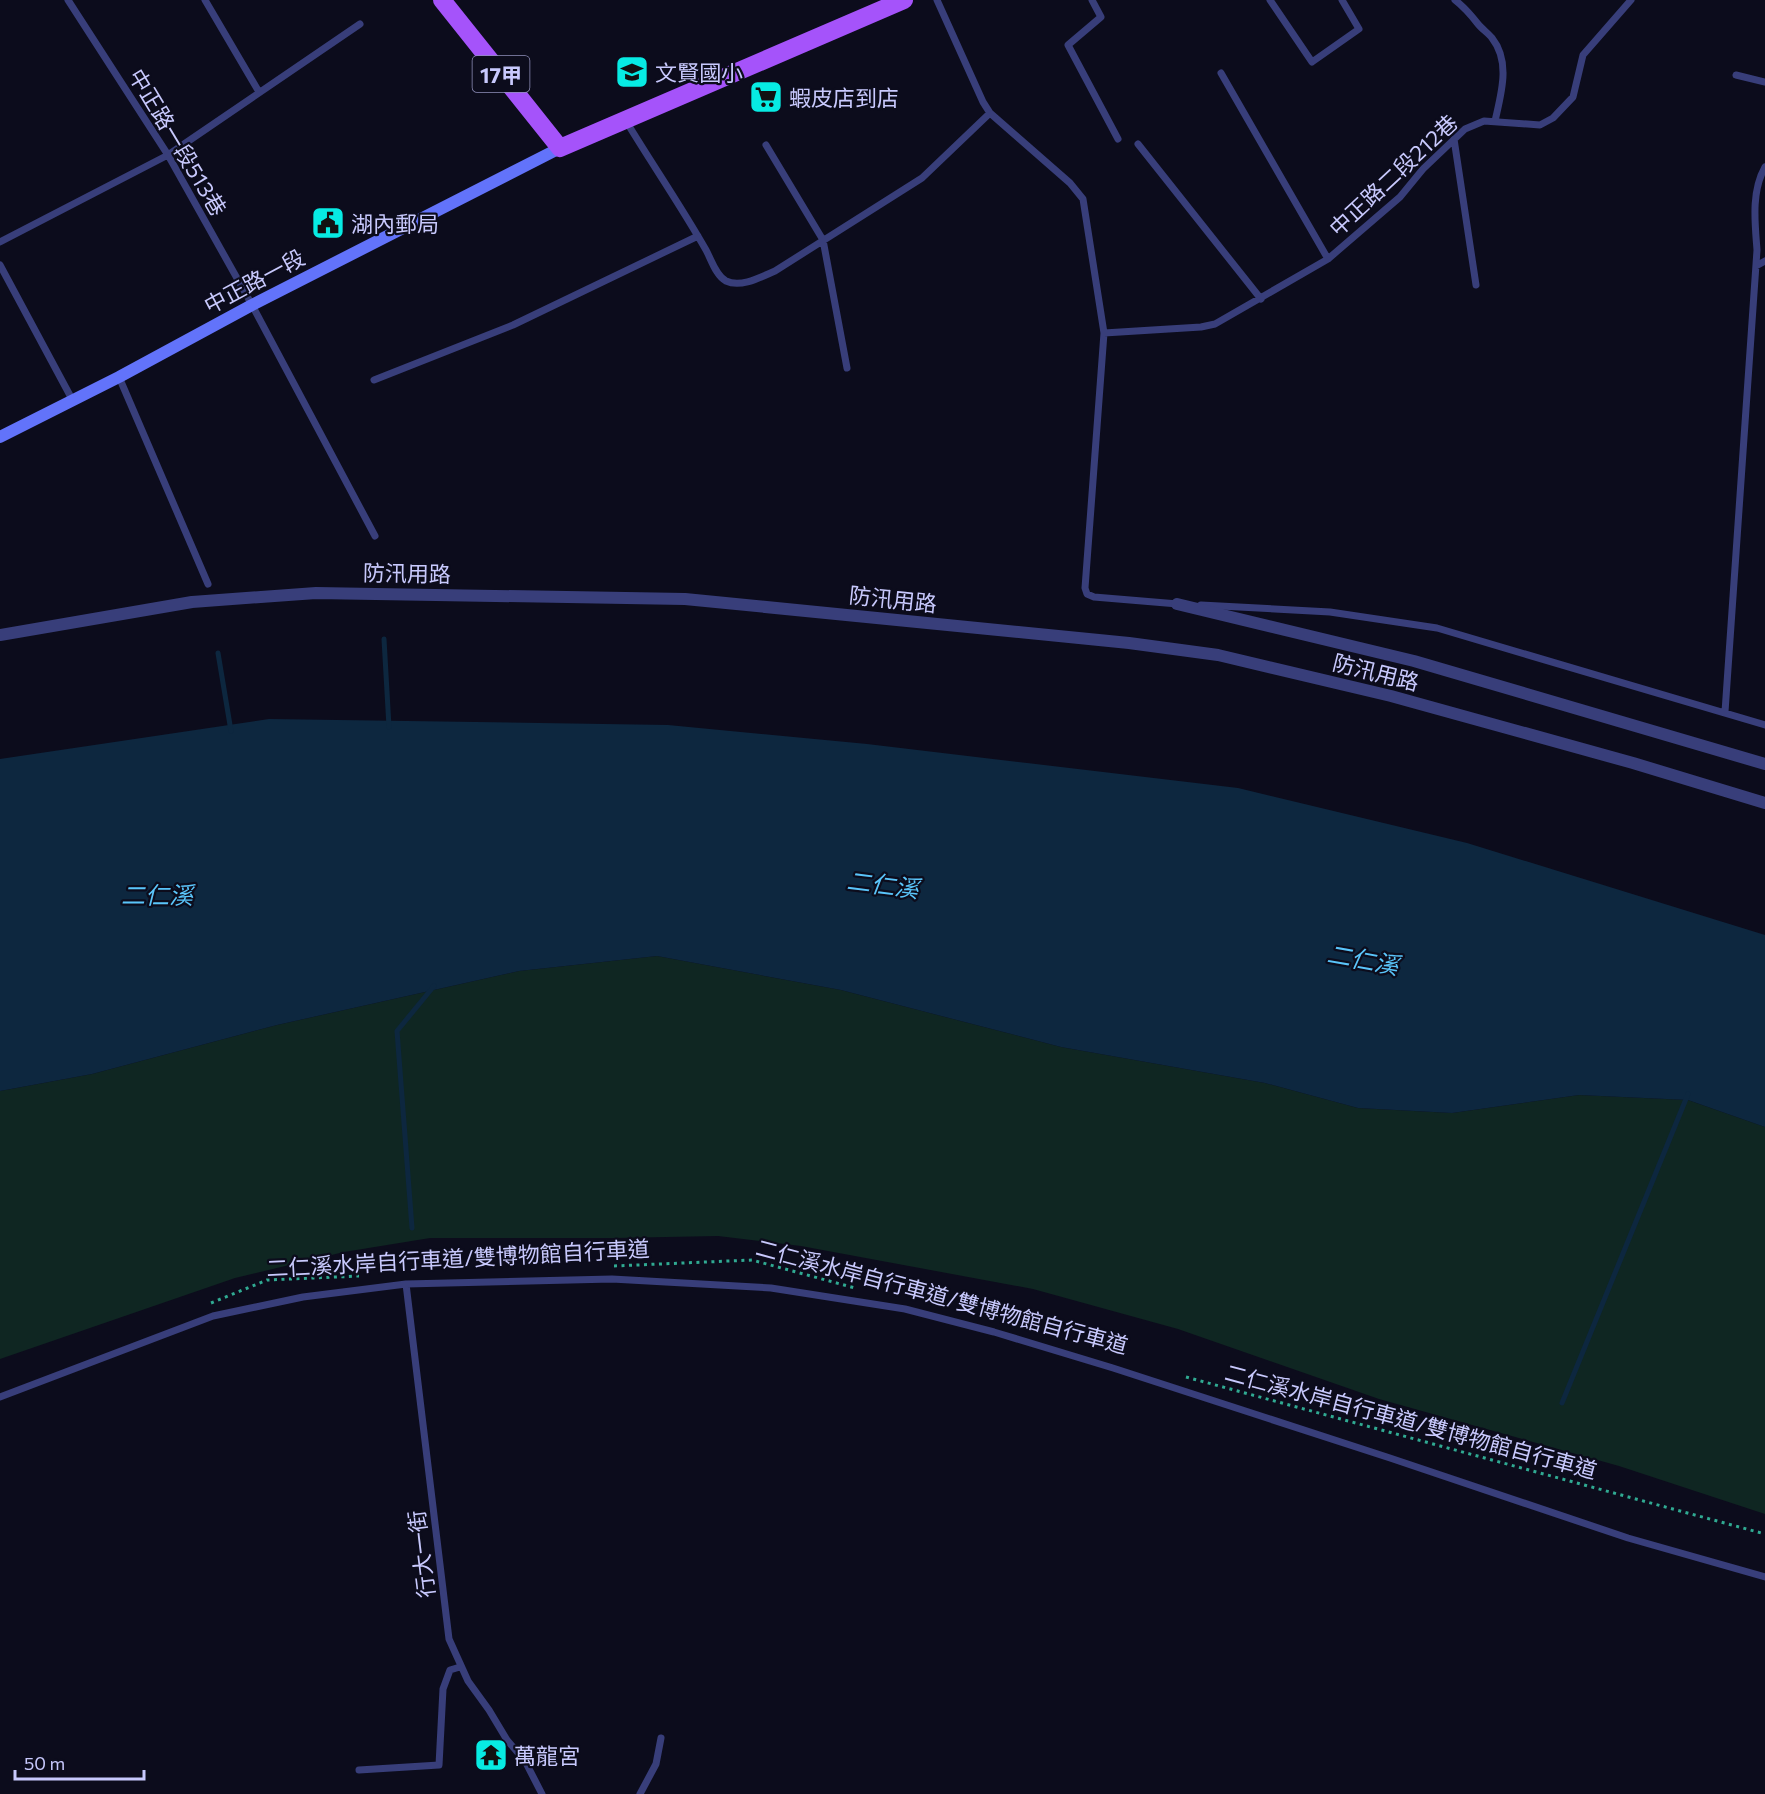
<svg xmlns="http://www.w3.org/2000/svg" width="1765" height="1794" font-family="Commissioner,'Noto Sans TC',sans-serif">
	<rect width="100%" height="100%" fill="#0c0c1c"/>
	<path fill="#0f2622" d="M 657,956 L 841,990 L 1061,1047 L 1265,1083 L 1358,1108 L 1452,1113 L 1579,1095 L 1688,1100 L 1765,1127 L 1765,1514 L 1619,1466 L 1379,1399 L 1178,1329 L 1033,1289 L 801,1246 L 718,1236 L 615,1238 L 430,1238 L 344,1252 L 235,1278 L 0,1359 L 0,1091 L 92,1074 L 277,1025 L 519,971 Z"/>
	<path fill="#0d273f" d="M 269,719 L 668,725 L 867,744 L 1238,788 L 1467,843 L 1765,935 L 1765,1127 L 1688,1100 L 1579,1095 L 1452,1113 L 1358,1108 L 1265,1083 L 1061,1047 L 841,990 L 657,956 L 519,971 L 277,1025 L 92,1074 L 0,1091 L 0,759 Z"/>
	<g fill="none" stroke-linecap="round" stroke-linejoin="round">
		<path stroke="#0d273f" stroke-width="5" d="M 384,639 L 389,727
			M 218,653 L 231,731
			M 412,1228 L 397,1031 L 434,986
			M 1562,1403 L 1688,1094"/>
		<path stroke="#30aa92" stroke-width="3" stroke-dasharray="3 4.5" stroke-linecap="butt" d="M 614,1266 L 752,1260 L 855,1288
			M 211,1303 L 267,1280 L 359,1276
			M 1186,1377 L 1765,1534"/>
		<path stroke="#383e7a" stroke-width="7" d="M 68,0 L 168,155 L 252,305 L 375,536
			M 205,0 L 259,92
			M 937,0 L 983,102 L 990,113 L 1070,183 L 1083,199 L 1104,333 L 1085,588 L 1087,594 L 1094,597 L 1178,604
			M 1092,0 L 1101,17 L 1068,45 L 1118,139
			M 1270,0 L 1312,62 L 1359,29 L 1342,0
			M 1455,0 C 1464,7 1471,15 1478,24 C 1482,29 1488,33 1492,38 C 1511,62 1501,94 1495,121
			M 1221,73 L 1328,259
			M 1736,75 L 1765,82
			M 626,121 C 652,164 681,206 706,250 C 711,259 716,276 726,281 C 741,288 761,277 775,271 L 922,178 L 990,113
			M 1454,139 L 1476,285
			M 1138,144 L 1261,299
			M 766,145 L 823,240 L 847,368
			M 0,242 L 168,155 L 360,24
			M 0,265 L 73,401
			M 1756,266 L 1765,261
			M 1104,333 L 1201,327 L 1215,324 L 1328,259 L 1400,197 L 1423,169 L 1465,129 L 1484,121 L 1540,125 L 1553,118 L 1573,97 L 1583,55 L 1631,0
			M 119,377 L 208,584
			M 374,380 L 513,325 L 698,236
			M 1201,605 L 1330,612 L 1437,628 L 1765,725
			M 1725,712 L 1757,250 C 1755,223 1751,192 1765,167
			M 406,1284 L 449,1639 L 468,1681 L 489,1710 L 507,1740 L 525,1761 L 542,1794
			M 0,1397 L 213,1316 L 303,1297 L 406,1284 L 612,1279 L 771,1288 L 905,1309 L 994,1332 L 1113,1368 L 1390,1458 L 1628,1538 L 1765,1577
			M 359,1770 L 439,1765 L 443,1689 L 450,1670 L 460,1667
			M 640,1794 L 656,1764 L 661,1738"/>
		<path stroke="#383e7a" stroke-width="12" d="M 1177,604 L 1414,661 L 1765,764
			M 0,635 L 192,602 L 316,593 L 685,599 L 1129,643 L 1218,655 L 1391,696 L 1633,763 L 1765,803"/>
		<path stroke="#6273fa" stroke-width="12" d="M 0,437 L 119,377 L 252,305 L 560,148"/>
		<path stroke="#a553fa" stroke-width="18" d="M 442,0 L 560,148 L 904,0"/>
	</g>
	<defs>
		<g id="school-square" transform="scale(1.725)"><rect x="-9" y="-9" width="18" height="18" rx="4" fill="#07ebe3" stroke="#0c0c1c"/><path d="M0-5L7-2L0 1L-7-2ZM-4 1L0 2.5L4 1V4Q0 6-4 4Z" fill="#111"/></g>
		<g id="supermarket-square" transform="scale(1.725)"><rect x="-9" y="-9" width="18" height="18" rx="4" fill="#07ebe3" stroke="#0c0c1c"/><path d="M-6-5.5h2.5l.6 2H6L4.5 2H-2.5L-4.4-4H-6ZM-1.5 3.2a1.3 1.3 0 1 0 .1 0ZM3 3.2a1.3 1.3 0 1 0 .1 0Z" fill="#111"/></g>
		<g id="civic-square" transform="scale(1.725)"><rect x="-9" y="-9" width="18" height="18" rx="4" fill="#07ebe3" stroke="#0c0c1c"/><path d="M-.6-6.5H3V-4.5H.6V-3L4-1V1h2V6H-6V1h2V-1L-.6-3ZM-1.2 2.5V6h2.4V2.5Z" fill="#111"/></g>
		<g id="temple-square" transform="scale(1.725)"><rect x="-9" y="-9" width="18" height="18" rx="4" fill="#07ebe3" stroke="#0c0c1c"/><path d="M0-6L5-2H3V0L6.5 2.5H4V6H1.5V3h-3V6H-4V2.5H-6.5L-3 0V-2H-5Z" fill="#111"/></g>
	</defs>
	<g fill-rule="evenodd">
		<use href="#school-square" x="632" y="72"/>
		<use href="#supermarket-square" x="766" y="97"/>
		<use href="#civic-square" x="328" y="223"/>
		<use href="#temple-square" x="491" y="1755"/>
	</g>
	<g text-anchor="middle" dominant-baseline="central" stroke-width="4.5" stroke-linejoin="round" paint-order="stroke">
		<rect fill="#0c0c1c" stroke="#9090ba" stroke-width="1.5" x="472.5" y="56" width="57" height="36" rx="4.5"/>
		<g font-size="21" font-weight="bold" fill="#c8c9fd">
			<text x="501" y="74">17甲</text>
		</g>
		<g font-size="22" fill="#c8c9fd" stroke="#0c0c1c" text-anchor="start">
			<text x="655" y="72">文賢國小</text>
			<text x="789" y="97">蝦皮店到店</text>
			<text x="351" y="223">湖內郵局</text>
			<text x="514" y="1755">萬龍宮</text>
		</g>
		<g font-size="22" fill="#c8c9fd" stroke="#0c0c1c">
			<text transform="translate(178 142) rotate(59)">中正路一段513巷</text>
			<text transform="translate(1393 175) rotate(-43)">中正路二段212巷</text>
			<text transform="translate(254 281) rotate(-28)">中正路一段</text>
			<text transform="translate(407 573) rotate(1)">防汛用路</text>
			<text transform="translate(893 599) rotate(6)">防汛用路</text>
			<text transform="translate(1376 672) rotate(14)">防汛用路</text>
			<text transform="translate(458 1258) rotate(-3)">二仁溪水岸自行車道/雙博物館自行車道</text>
			<text transform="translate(942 1296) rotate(15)">二仁溪水岸自行車道/雙博物館自行車道</text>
			<text transform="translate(1411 1421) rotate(15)">二仁溪水岸自行車道/雙博物館自行車道</text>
			<text transform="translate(421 1554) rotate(-97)">行大一街</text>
		</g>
		<g font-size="24" font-style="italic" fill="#5ac5fa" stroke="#0c0c1c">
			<text transform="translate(883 884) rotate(7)">二仁溪</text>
			<text x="157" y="894">二仁溪</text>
			<text transform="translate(1363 959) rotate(10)">二仁溪</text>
		</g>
	</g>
	<path d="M15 1770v9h129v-9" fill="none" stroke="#c8c9fd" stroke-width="3"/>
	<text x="24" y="1770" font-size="18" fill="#c8c9fd" stroke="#0c0c1c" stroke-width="4.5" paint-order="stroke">50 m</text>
</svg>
